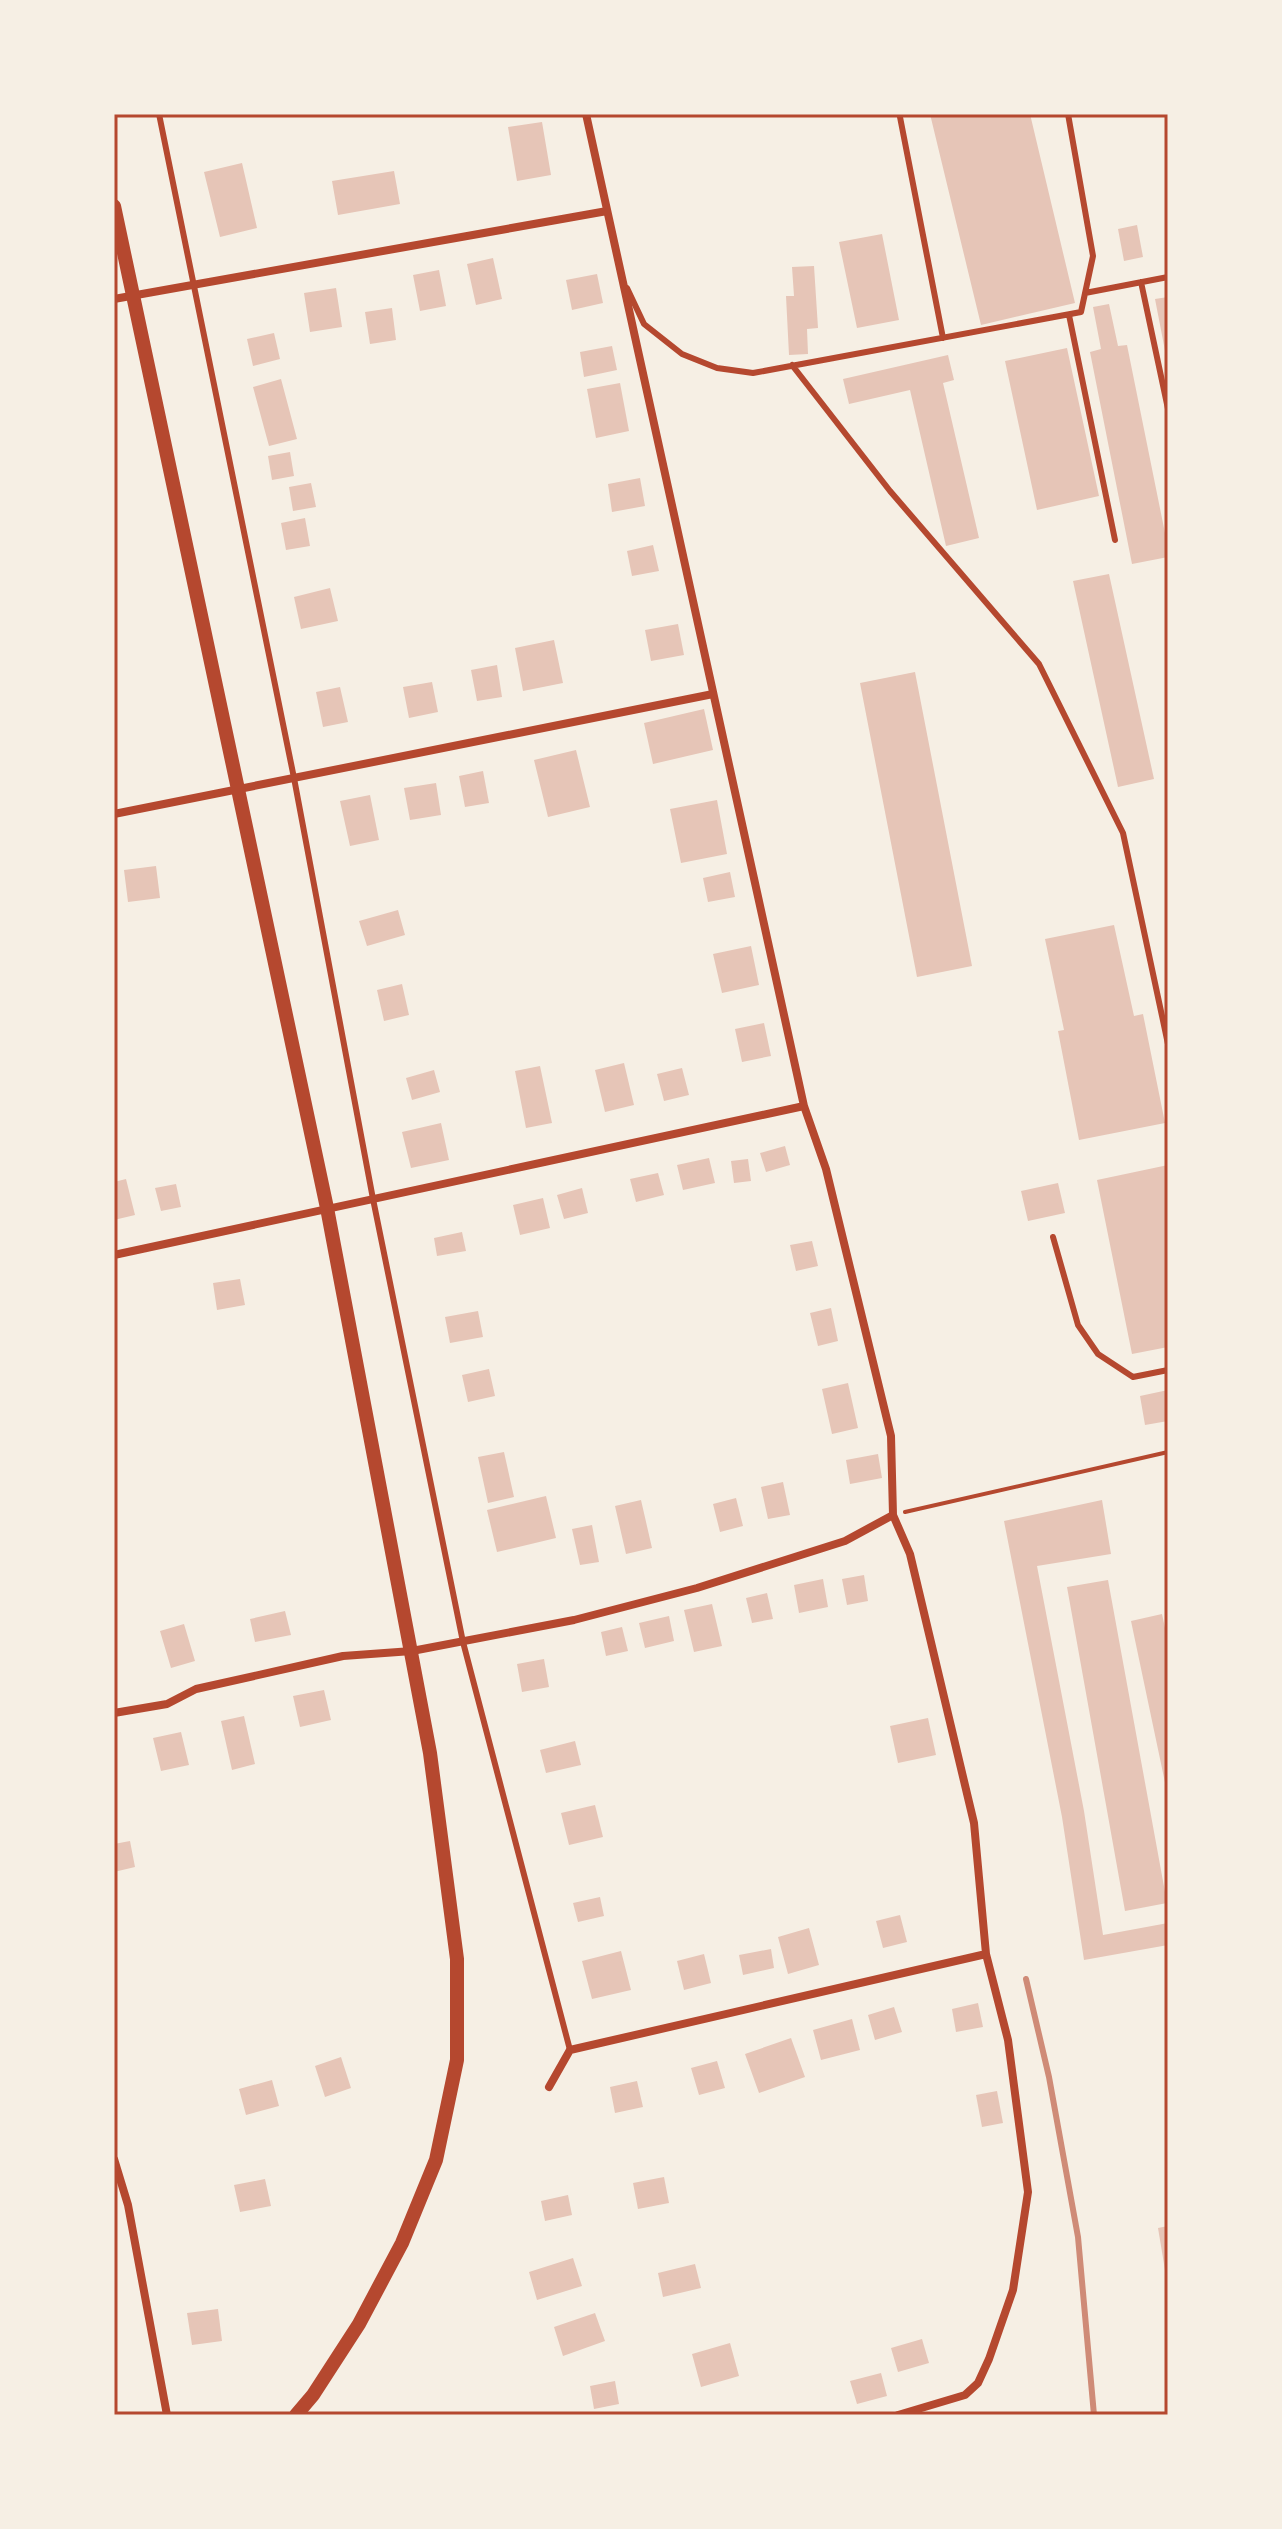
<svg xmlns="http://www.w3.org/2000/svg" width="1282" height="2529" font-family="Helvetica,sans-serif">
	<rect width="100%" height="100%" fill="#f6efe4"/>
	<path fill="#e6c5b7" d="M 930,114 L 1030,114 L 1075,303 L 981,325 Z
		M 542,122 L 551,175 L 517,181 L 508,127 Z
		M 242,163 L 257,228 L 220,237 L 204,172 Z
		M 394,171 L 400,204 L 338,215 L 332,181 Z
		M 1137,225 L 1143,257 L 1124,261 L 1118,229 Z
		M 882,234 L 899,320 L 857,328 L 839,242 Z
		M 493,258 L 502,299 L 476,305 L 467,264 Z
		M 814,266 L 818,328 L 807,329 L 808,354 L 789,355 L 786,296 L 794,296 L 792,267 Z
		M 439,270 L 446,306 L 420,311 L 413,275 Z
		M 597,274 L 603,303 L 572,310 L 566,280 Z
		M 336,288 L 342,327 L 310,332 L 304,293 Z
		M 1168,297 L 1168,361 L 1167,361 L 1155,299 Z
		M 1109,304 L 1118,346 L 1127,345 L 1168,548 L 1168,557 L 1132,564 L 1090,352 L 1101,349 L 1093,307 Z
		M 392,308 L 396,340 L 370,344 L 365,312 Z
		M 274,333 L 280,359 L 253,366 L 247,339 Z
		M 612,346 L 617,370 L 584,377 L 580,352 Z
		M 1067,348 L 1099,496 L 1037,510 L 1005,361 Z
		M 948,355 L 954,380 L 943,383 L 979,538 L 946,546 L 910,390 L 849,404 L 843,379 Z
		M 281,379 L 297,439 L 269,446 L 253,387 Z
		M 620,383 L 629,431 L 596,438 L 587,389 Z
		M 290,452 L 294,476 L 272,480 L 268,456 Z
		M 640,478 L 645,506 L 612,512 L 608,484 Z
		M 311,483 L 316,507 L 293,511 L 289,487 Z
		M 305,518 L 310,546 L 286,550 L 281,523 Z
		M 653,545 L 659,571 L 632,576 L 627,551 Z
		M 1109,574 L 1154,779 L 1118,787 L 1073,581 Z
		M 330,588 L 338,621 L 301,629 L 294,597 Z
		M 678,624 L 684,655 L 651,661 L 645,630 Z
		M 554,640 L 563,683 L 523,691 L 515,648 Z
		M 497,665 L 502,697 L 477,701 L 471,670 Z
		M 915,672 L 972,966 L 917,977 L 860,683 Z
		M 432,682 L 438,712 L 409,718 L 403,687 Z
		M 340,687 L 348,722 L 323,727 L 316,692 Z
		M 704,709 L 713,750 L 653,764 L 644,723 Z
		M 576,750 L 590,807 L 548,817 L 534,760 Z
		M 483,771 L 489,803 L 465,807 L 459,776 Z
		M 436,783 L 441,815 L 410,820 L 404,788 Z
		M 370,795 L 379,840 L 350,846 L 340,801 Z
		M 717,800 L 727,854 L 681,863 L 670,809 Z
		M 156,866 L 160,898 L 128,902 L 124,870 Z
		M 730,872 L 735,897 L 708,902 L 703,878 Z
		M 398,910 L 405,935 L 367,946 L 359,921 Z
		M 1114,925 L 1134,1016 L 1143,1014 L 1165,1123 L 1079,1140 L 1058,1031 L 1064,1030 L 1045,939 Z
		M 751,946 L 759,985 L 722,993 L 713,954 Z
		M 402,984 L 409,1015 L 384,1021 L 377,990 Z
		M 764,1023 L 771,1056 L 742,1062 L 735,1029 Z
		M 624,1063 L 634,1105 L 605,1112 L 595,1070 Z
		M 540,1066 L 552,1123 L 526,1128 L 515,1071 Z
		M 682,1068 L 689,1095 L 664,1101 L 657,1074 Z
		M 434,1070 L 440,1092 L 412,1100 L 406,1078 Z
		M 441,1123 L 449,1160 L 411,1168 L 402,1132 Z
		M 785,1146 L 790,1165 L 766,1172 L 760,1153 Z
		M 709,1158 L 715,1183 L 683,1190 L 677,1165 Z
		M 748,1159 L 751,1181 L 734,1183 L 731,1161 Z
		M 1168,1165 L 1168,1347 L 1132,1354 L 1097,1180 Z
		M 658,1173 L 664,1195 L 636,1202 L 630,1179 Z
		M 126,1179 L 135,1215 L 114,1220 L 114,1182 Z
		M 1058,1183 L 1065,1213 L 1028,1221 L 1021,1191 Z
		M 176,1184 L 181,1207 L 161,1211 L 155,1188 Z
		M 582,1188 L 588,1213 L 564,1219 L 557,1195 Z
		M 543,1198 L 550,1228 L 520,1235 L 513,1205 Z
		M 462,1232 L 466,1251 L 437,1256 L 434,1238 Z
		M 812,1241 L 818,1266 L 796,1271 L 790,1245 Z
		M 240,1279 L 245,1305 L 217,1310 L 213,1283 Z
		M 831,1308 L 838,1341 L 818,1346 L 810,1313 Z
		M 478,1311 L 483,1337 L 450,1343 L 445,1317 Z
		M 489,1369 L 495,1396 L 468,1402 L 462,1375 Z
		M 848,1383 L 858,1428 L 832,1434 L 822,1389 Z
		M 1168,1390 L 1168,1421 L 1145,1425 L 1140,1396 Z
		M 504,1452 L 514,1497 L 488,1503 L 478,1457 Z
		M 878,1454 L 882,1478 L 850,1484 L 846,1460 Z
		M 783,1482 L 790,1515 L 768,1519 L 761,1487 Z
		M 546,1496 L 556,1538 L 497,1552 L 487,1510 Z
		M 736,1498 L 743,1526 L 720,1532 L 713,1504 Z
		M 641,1500 L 652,1548 L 626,1554 L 615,1506 Z
		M 1102,1500 L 1111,1554 L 1037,1566 L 1084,1811 L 1103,1935 L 1168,1923 L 1168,1945 L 1084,1960 L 1062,1817 L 1004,1521 Z
		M 592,1525 L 599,1562 L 580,1565 L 572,1529 Z
		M 864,1575 L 868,1601 L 847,1605 L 842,1579 Z
		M 823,1579 L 828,1607 L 799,1613 L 794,1585 Z
		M 1108,1580 L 1167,1903 L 1125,1911 L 1067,1587 Z
		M 767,1593 L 773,1619 L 752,1623 L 746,1598 Z
		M 712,1604 L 722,1646 L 694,1652 L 684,1610 Z
		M 285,1611 L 291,1635 L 255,1642 L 250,1619 Z
		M 1162,1614 L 1168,1642 L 1167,1792 L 1131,1621 Z
		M 669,1616 L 674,1641 L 645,1648 L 639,1623 Z
		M 184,1624 L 195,1661 L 171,1668 L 160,1631 Z
		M 622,1627 L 628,1651 L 606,1656 L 601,1632 Z
		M 544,1659 L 549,1687 L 522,1692 L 517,1664 Z
		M 324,1690 L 331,1720 L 300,1727 L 293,1696 Z
		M 244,1716 L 255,1764 L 232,1770 L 221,1721 Z
		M 928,1718 L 936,1755 L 898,1763 L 890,1726 Z
		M 181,1732 L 189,1765 L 161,1771 L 153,1738 Z
		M 575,1741 L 581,1765 L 546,1773 L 540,1750 Z
		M 595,1805 L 603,1837 L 569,1845 L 561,1813 Z
		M 130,1841 L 135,1867 L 114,1872 L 114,1844 Z
		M 600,1897 L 604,1916 L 578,1922 L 573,1903 Z
		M 900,1915 L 907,1942 L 883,1948 L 876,1921 Z
		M 809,1928 L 819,1965 L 788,1974 L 778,1937 Z
		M 771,1949 L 774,1968 L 743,1975 L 739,1955 Z
		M 621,1951 L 631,1990 L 592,1999 L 582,1961 Z
		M 704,1954 L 711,1983 L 684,1990 L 677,1961 Z
		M 978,2003 L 983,2027 L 956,2032 L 952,2009 Z
		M 894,2007 L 902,2032 L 875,2040 L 868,2015 Z
		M 852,2019 L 860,2050 L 821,2060 L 813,2030 Z
		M 791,2038 L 805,2077 L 759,2093 L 745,2054 Z
		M 341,2057 L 351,2088 L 325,2097 L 315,2066 Z
		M 717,2061 L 725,2088 L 699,2095 L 691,2068 Z
		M 272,2080 L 279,2106 L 246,2115 L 239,2089 Z
		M 637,2081 L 643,2107 L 615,2113 L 610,2087 Z
		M 997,2091 L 1003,2123 L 982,2127 L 976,2095 Z
		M 664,2177 L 669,2203 L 638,2209 L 633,2183 Z
		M 265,2179 L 271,2206 L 240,2212 L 234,2185 Z
		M 568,2195 L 572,2215 L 545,2221 L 541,2201 Z
		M 1168,2226 L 1168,2276 L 1166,2276 L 1158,2228 Z
		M 573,2258 L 582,2286 L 537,2300 L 529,2272 Z
		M 695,2264 L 701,2288 L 663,2297 L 658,2273 Z
		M 218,2309 L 222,2341 L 192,2345 L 187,2313 Z
		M 595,2313 L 605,2341 L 563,2356 L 554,2327 Z
		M 922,2339 L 929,2363 L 898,2372 L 891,2348 Z
		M 730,2343 L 739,2376 L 701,2387 L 692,2354 Z
		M 881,2373 L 887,2396 L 857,2404 L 850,2381 Z
		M 615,2381 L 619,2404 L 594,2409 L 590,2386 Z"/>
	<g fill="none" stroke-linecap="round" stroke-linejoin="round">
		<path stroke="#b5482f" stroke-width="4" d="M 905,1512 L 1168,1452"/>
		<path stroke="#b5482f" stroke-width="6" d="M 159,114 L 294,778 L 373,1199 L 463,1642 L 570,2050
			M 901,114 L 900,117 L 943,338
			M 1141,282 L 1168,409
			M 627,288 L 644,324 L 682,354 L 717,368 L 753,373 L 1081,312 L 1093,256 L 1068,114
			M 1085,293 L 1168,277
			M 1069,315 L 1115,540
			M 792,365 L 890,491 L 1039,664 L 1123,833 L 1168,1044
			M 1053,1237 L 1078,1325 L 1098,1354 L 1133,1377 L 1168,1370"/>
		<path stroke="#b5482f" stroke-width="8" d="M 586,114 L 804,1106 L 826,1169 L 891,1436 L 893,1515 L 910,1554 L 974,1823 L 986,1954 L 1008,2040 L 1028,2192 L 1013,2290 L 989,2359 L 978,2383 L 965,2395 L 898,2415
			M 114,299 L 607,211
			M 114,814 L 713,694
			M 114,1255 L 804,1106
			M 114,1713 L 167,1704 L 196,1689 L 343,1656 L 412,1651 L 574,1620 L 697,1588 L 845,1541 L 893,1515
			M 549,2087 L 570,2050 L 986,1954
			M 114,2159 L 128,2205 L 167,2415"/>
		<path stroke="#b5482f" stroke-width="14" d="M 114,206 L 327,1208 L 430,1753 L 457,1959 L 457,2060 L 436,2160 L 402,2243 L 359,2324 L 313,2395 L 296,2415"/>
		<path stroke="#cf8b77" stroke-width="6" d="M 1026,1979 L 1049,2077 L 1078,2237 L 1094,2415"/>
	</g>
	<rect width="1282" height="2529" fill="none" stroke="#f6efe4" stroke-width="232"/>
	<rect x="116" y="116" width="1050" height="2297" fill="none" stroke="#b5482f" stroke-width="3"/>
</svg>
